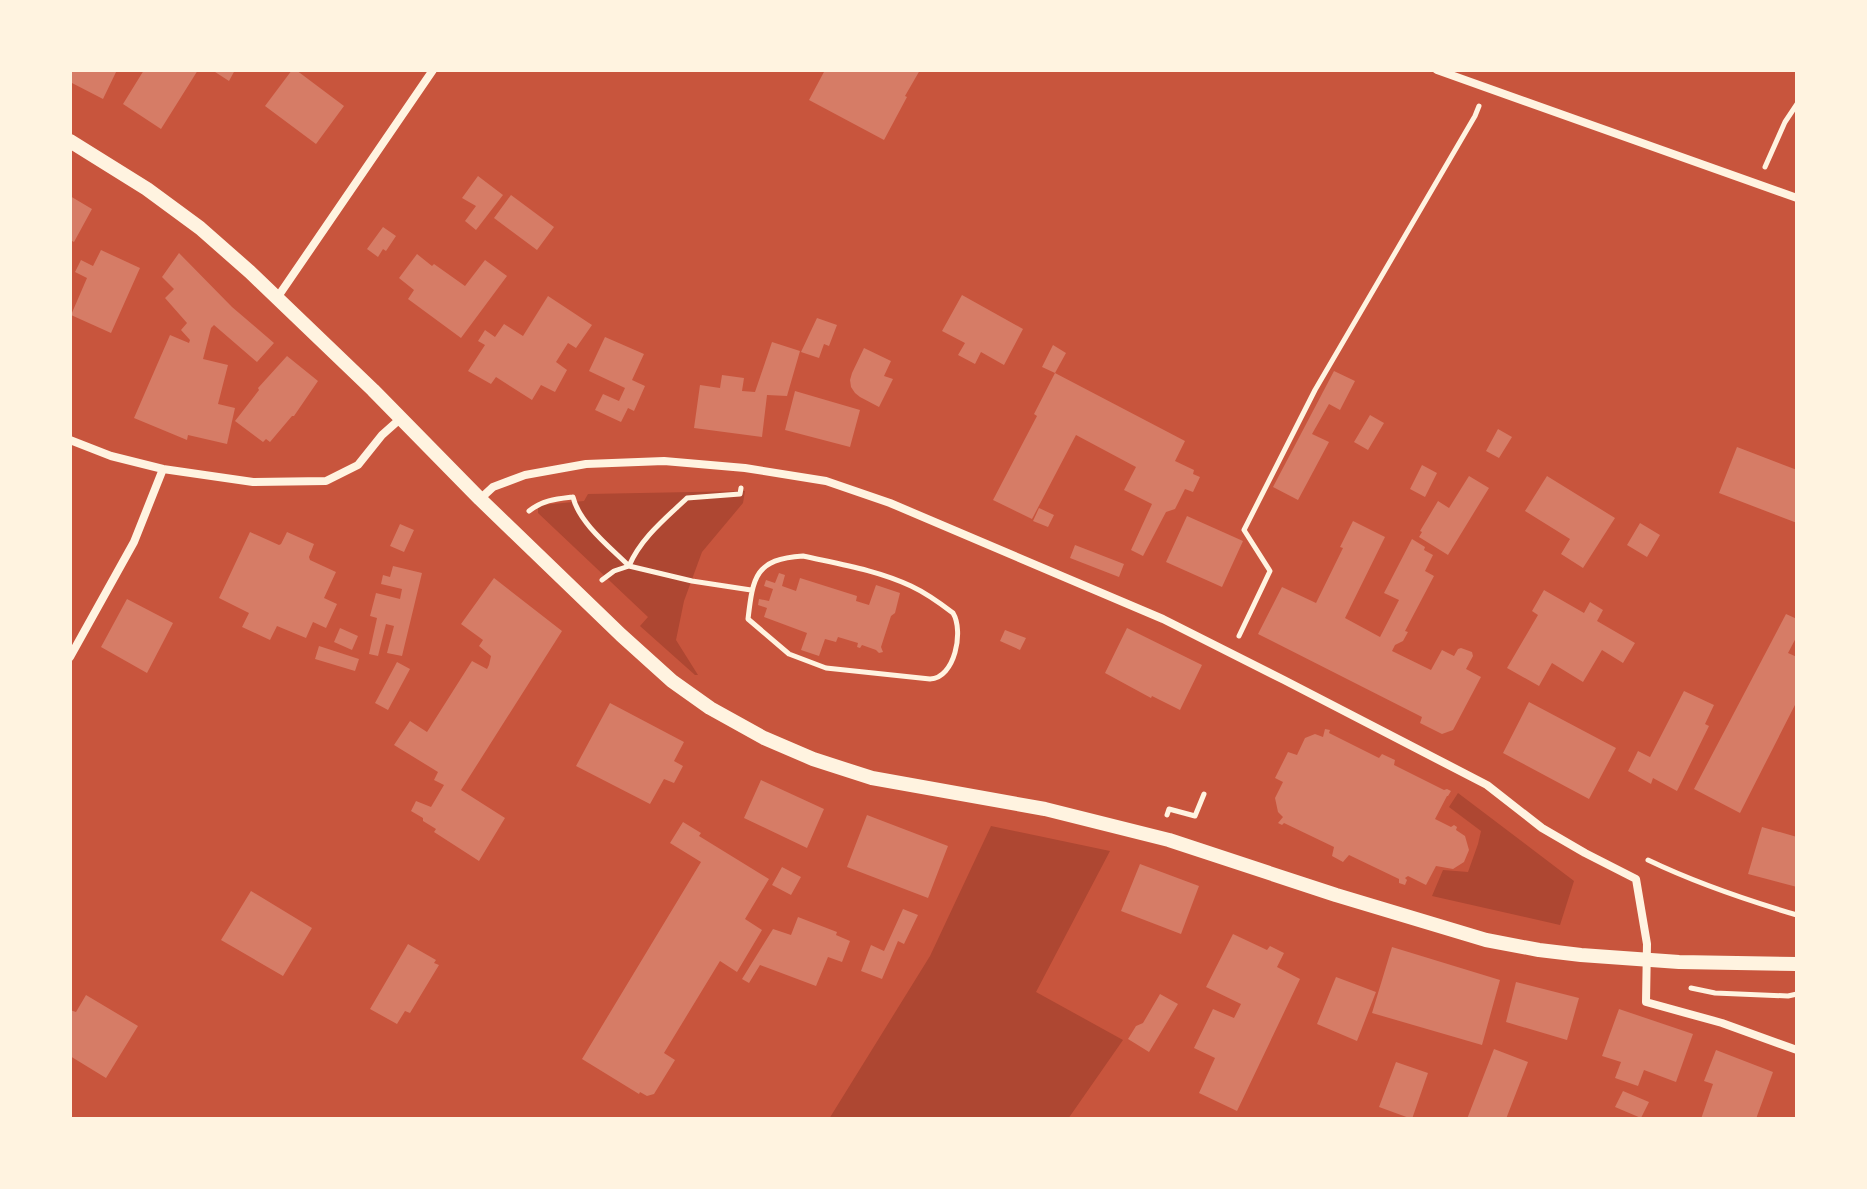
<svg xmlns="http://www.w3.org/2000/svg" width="1867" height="1189" font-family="Montserrat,sans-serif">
	<rect width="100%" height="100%" fill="#c8553d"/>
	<path fill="#ae4732" d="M 745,491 L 743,503 L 702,552 L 684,601 L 676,640 L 698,675 L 695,675 L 640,626 L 648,617 L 538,513 L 538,507 L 542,505 L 584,501 L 588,494 Z
		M 1458,793 L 1574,881 L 1560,925 L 1432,896 L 1443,870 L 1468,872 L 1478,844 L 1481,831 L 1449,807 Z
		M 991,826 L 1110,851 L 1036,992 L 1123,1040 L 1068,1119 L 829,1119 L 930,956 Z"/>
	<path fill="#d67c66" d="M 70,70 L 117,70 L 103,99 L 70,82 Z
		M 144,70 L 198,70 L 161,129 L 123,104 Z
		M 212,70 L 235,70 L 229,81 Z
		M 292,70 L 296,70 L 344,106 L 316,144 L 265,106 Z
		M 825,70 L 920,70 L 905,96 L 907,97 L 884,140 L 809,100 Z
		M 478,176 L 503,195 L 476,230 L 465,221 L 476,206 L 462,198 Z
		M 511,195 L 554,227 L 537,250 L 494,218 Z
		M 70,196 L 92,209 L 74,242 L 70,240 Z
		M 383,227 L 396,236 L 386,251 L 383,249 L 378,257 L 367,249 Z
		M 101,250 L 140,268 L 111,333 L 71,315 L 87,278 L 75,272 L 81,260 L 93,266 Z
		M 179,253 L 232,307 L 274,343 L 257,362 L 214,325 L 211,328 L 203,359 L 228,365 L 218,404 L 235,408 L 227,444 L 188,435 L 187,440 L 134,418 L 170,335 L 189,343 L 190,340 L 181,330 L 187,323 L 165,298 L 174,289 L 162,277 Z
		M 417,254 L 432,266 L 434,264 L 465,286 L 485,260 L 507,276 L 461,338 L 408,299 L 414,290 L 399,278 Z
		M 962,295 L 1023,329 L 1004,365 L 981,352 L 975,364 L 958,355 L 965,343 L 942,331 Z
		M 548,296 L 592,325 L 576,348 L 568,343 L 556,362 L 567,370 L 555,392 L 541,385 L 532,400 L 496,377 L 491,384 L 468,371 L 485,345 L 478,341 L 485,330 L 495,337 L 504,324 L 523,336 Z
		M 817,318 L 837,325 L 829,346 L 824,344 L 819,358 L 801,352 Z
		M 605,337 L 644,354 L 632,380 L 645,386 L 634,411 L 628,408 L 621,422 L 595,410 L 603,394 L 619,401 L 625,388 L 589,371 Z
		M 772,342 L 800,351 L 787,396 L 767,395 L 762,437 L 694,428 L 700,385 L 720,388 L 722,375 L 744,378 L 742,391 L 755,392 Z
		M 1053,345 L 1066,353 L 1055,373 L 1042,367 Z
		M 864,348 L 891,361 L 884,376 L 893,379 L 879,407 L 860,397 L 855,393 L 851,387 L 850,380 L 852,373 Z
		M 287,356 L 318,381 L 294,416 L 292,416 L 270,442 L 266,439 L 263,442 L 235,421 L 259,390 L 258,388 Z
		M 1334,371 L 1355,381 L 1340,410 L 1329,404 L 1312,434 L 1329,442 L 1298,500 L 1273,487 Z
		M 1055,373 L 1185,441 L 1175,461 L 1194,470 L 1193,474 L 1200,477 L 1193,492 L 1185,489 L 1175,509 L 1166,512 L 1143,556 L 1131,550 L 1152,504 L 1124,490 L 1136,467 L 1076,435 L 1032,519 L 993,500 L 1037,416 L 1034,414 Z
		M 795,391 L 860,410 L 850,447 L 785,430 Z
		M 1370,415 L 1384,423 L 1368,450 L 1354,442 Z
		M 1498,429 L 1512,437 L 1499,458 L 1486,451 Z
		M 1737,447 L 1797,470 L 1797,523 L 1719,493 Z
		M 1422,465 L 1437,473 L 1425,497 L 1410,489 Z
		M 1469,476 L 1489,488 L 1448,555 L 1419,537 L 1422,532 L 1420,531 L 1438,501 L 1449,508 Z
		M 1547,476 L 1615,518 L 1583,568 L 1561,554 L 1570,539 L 1525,511 Z
		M 1039,508 L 1054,515 L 1048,527 L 1033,521 Z
		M 1187,516 L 1243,541 L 1222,587 L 1166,562 Z
		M 1353,521 L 1385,537 L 1345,618 L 1380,637 L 1399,600 L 1384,593 L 1412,539 L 1425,547 L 1424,550 L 1433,555 L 1425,571 L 1434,576 L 1405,631 L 1408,632 L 1403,641 L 1395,645 L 1392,651 L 1431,670 L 1442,650 L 1454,656 L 1458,649 L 1461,648 L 1472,652 L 1473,656 L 1466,669 L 1481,677 L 1453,730 L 1442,734 L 1420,723 L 1422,717 L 1258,634 L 1282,587 L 1316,603 L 1343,548 L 1340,547 Z
		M 1640,523 L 1660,535 L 1647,557 L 1627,545 Z
		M 400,524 L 414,530 L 404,552 L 390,546 Z
		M 250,532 L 279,545 L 281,544 L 287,532 L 314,544 L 309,557 L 310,560 L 336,572 L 324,598 L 337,604 L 326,628 L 313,622 L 306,638 L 277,626 L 270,640 L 242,627 L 249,613 L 219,598 Z
		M 1075,545 L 1124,564 L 1119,577 L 1070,558 Z
		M 393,566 L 422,573 L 402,656 L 387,653 L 394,626 L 386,624 L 378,656 L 369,654 L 377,618 L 370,616 L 376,593 L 400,599 L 402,589 L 381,584 L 383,575 L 390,577 Z
		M 779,573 L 785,575 L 782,586 L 796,591 L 800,578 L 857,596 L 856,601 L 869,605 L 876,585 L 900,593 L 895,613 L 891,616 L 881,647 L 883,652 L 879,653 L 876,650 L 862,645 L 860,648 L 857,647 L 858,643 L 838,637 L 836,642 L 825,639 L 819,656 L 801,650 L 807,633 L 764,617 L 767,608 L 758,605 L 759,599 L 769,601 L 773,589 L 764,586 L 766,580 L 775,583 Z
		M 494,578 L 562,631 L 461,790 L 505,818 L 479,861 L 434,832 L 436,829 L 423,821 L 423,818 L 411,811 L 416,801 L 431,807 L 444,785 L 434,780 L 438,772 L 394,745 L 410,721 L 427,732 L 472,661 L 487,669 L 489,665 L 491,656 L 479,646 L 483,640 L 461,624 Z
		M 1544,590 L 1584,613 L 1590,602 L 1603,610 L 1597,621 L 1635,643 L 1623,663 L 1602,650 L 1583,682 L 1552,663 L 1539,686 L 1507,668 L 1538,615 L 1532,611 Z
		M 127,599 L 173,623 L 147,673 L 101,647 Z
		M 1786,614 L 1797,619 L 1797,636 L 1788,653 L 1797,657 L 1797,701 L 1740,813 L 1694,789 Z
		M 340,628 L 358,636 L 352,650 L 334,642 Z
		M 1127,628 L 1202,665 L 1180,710 L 1152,696 L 1151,698 L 1105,673 Z
		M 1005,630 L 1026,638 L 1020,650 L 1000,641 Z
		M 319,646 L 359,659 L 355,671 L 315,659 Z
		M 397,662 L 410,669 L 388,710 L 375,703 Z
		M 1684,691 L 1714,705 L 1705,724 L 1709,726 L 1677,791 L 1653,778 L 1651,784 L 1628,771 L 1638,751 L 1650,757 Z
		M 1529,702 L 1616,748 L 1589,799 L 1503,753 Z
		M 610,703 L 684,742 L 674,761 L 683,766 L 674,783 L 664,779 L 650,804 L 576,766 Z
		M 1325,729 L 1330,730 L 1329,733 L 1379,758 L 1382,754 L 1395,760 L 1394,765 L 1444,790 L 1447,789 L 1451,791 L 1448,796 L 1447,796 L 1435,819 L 1451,827 L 1454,825 L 1457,827 L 1456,830 L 1465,836 L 1469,850 L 1464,862 L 1453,869 L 1436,866 L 1426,885 L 1408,876 L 1405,878 L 1407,880 L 1405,885 L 1399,883 L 1399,879 L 1349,855 L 1343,862 L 1332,856 L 1334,847 L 1284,823 L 1282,825 L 1278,823 L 1283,817 L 1278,812 L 1275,798 L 1283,782 L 1275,778 L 1288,752 L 1297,755 L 1305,738 L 1315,734 L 1323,737 Z
		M 761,780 L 824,809 L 807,848 L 744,818 Z
		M 867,815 L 948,846 L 928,898 L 847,867 Z
		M 683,822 L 701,833 L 699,836 L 769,879 L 745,919 L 762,930 L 737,972 L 720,961 L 664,1053 L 675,1060 L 654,1094 L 647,1096 L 640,1092 L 639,1094 L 582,1059 L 701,862 L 670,843 Z
		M 1762,827 L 1797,837 L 1797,887 L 1748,874 Z
		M 1140,864 L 1199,886 L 1181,934 L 1121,911 Z
		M 782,867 L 801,877 L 791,895 L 772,885 Z
		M 251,891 L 312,928 L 283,976 L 221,940 Z
		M 903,909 L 918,915 L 904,944 L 898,941 L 882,979 L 861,971 L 871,945 L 884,951 Z
		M 798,917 L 837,932 L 836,935 L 850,941 L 842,962 L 828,957 L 816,986 L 760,965 L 749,983 L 742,979 L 773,929 L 791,935 Z
		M 1233,934 L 1267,950 L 1270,946 L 1284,953 L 1277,967 L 1300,979 L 1237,1111 L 1199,1093 L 1215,1058 L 1194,1048 L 1213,1009 L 1234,1018 L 1241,1004 L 1206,987 Z
		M 408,944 L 436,960 L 434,963 L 439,965 L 410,1013 L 405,1011 L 397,1024 L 370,1009 Z
		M 1392,947 L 1500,980 L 1482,1045 L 1372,1013 Z
		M 1336,977 L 1376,992 L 1357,1041 L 1317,1024 Z
		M 1516,982 L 1579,998 L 1567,1040 L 1506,1022 Z
		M 1160,994 L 1178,1004 L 1149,1052 L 1128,1039 L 1136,1026 L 1143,1023 Z
		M 86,995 L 138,1026 L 106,1078 L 70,1056 L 70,1010 L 76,1012 Z
		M 1619,1009 L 1693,1034 L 1676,1082 L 1644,1070 L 1638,1086 L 1615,1078 L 1621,1062 L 1602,1056 Z
		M 1494,1049 L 1528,1062 L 1506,1119 L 1467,1119 Z
		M 1716,1050 L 1773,1072 L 1756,1119 L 1701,1119 L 1713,1084 L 1704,1081 Z
		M 1396,1062 L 1428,1073 L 1412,1119 L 1379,1107 Z
		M 1623,1091 L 1649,1102 L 1641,1118 L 1615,1107 Z"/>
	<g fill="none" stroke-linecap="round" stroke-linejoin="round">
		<path stroke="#fff3e0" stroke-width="5" d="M 1765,167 L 1785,122 L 1797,104
			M 529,511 C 543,500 556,499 573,497 C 579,523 611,548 629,566 C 641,538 665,519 687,498 L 740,494 L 741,488
			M 803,556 C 839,564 877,570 911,586 C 926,593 940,603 953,613 C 964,631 955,678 930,679 L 826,668 L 789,654 L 748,619 C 753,577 755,559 803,556 Z
			M 602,580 L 614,571 L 629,566 L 692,581 L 751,590
			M 1239,636 L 1270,571 L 1244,530 L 1315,390 L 1475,116 L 1479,106
			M 1167,815 L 1169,809 L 1195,816 L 1204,794
			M 1648,860 C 1696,883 1746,900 1797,915
			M 1691,988 L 1715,993 L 1788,996 L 1797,994"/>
		<path stroke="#fff3e0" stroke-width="8" d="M 1437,70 L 1797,198
			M 277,298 L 433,70
			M 70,440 L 111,456 L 163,469 L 253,482 L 326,481 L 358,465 L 382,435 L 400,419
			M 480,499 L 493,487 L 525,475 L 586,464 L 664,461 L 745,468 L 826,481 L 890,503 L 1163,619 L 1284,680 L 1487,785 L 1542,828 L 1585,853 L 1636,879 L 1647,944 L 1646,1002 L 1722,1023 L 1797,1050
			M 70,657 L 134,542 L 163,469"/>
		<path stroke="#fff3e0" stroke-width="14" d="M 70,141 L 147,189 L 200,228 L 250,272 L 373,390 L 480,499 L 621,635 L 672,681 L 710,708 L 764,738 L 813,759 L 872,778 L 1045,809 L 1169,840 L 1336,895 L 1486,940 L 1539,950 L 1581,955 L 1679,962 L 1797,964"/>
	</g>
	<rect width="1867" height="1189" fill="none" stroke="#fff3e0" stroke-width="144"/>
</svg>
